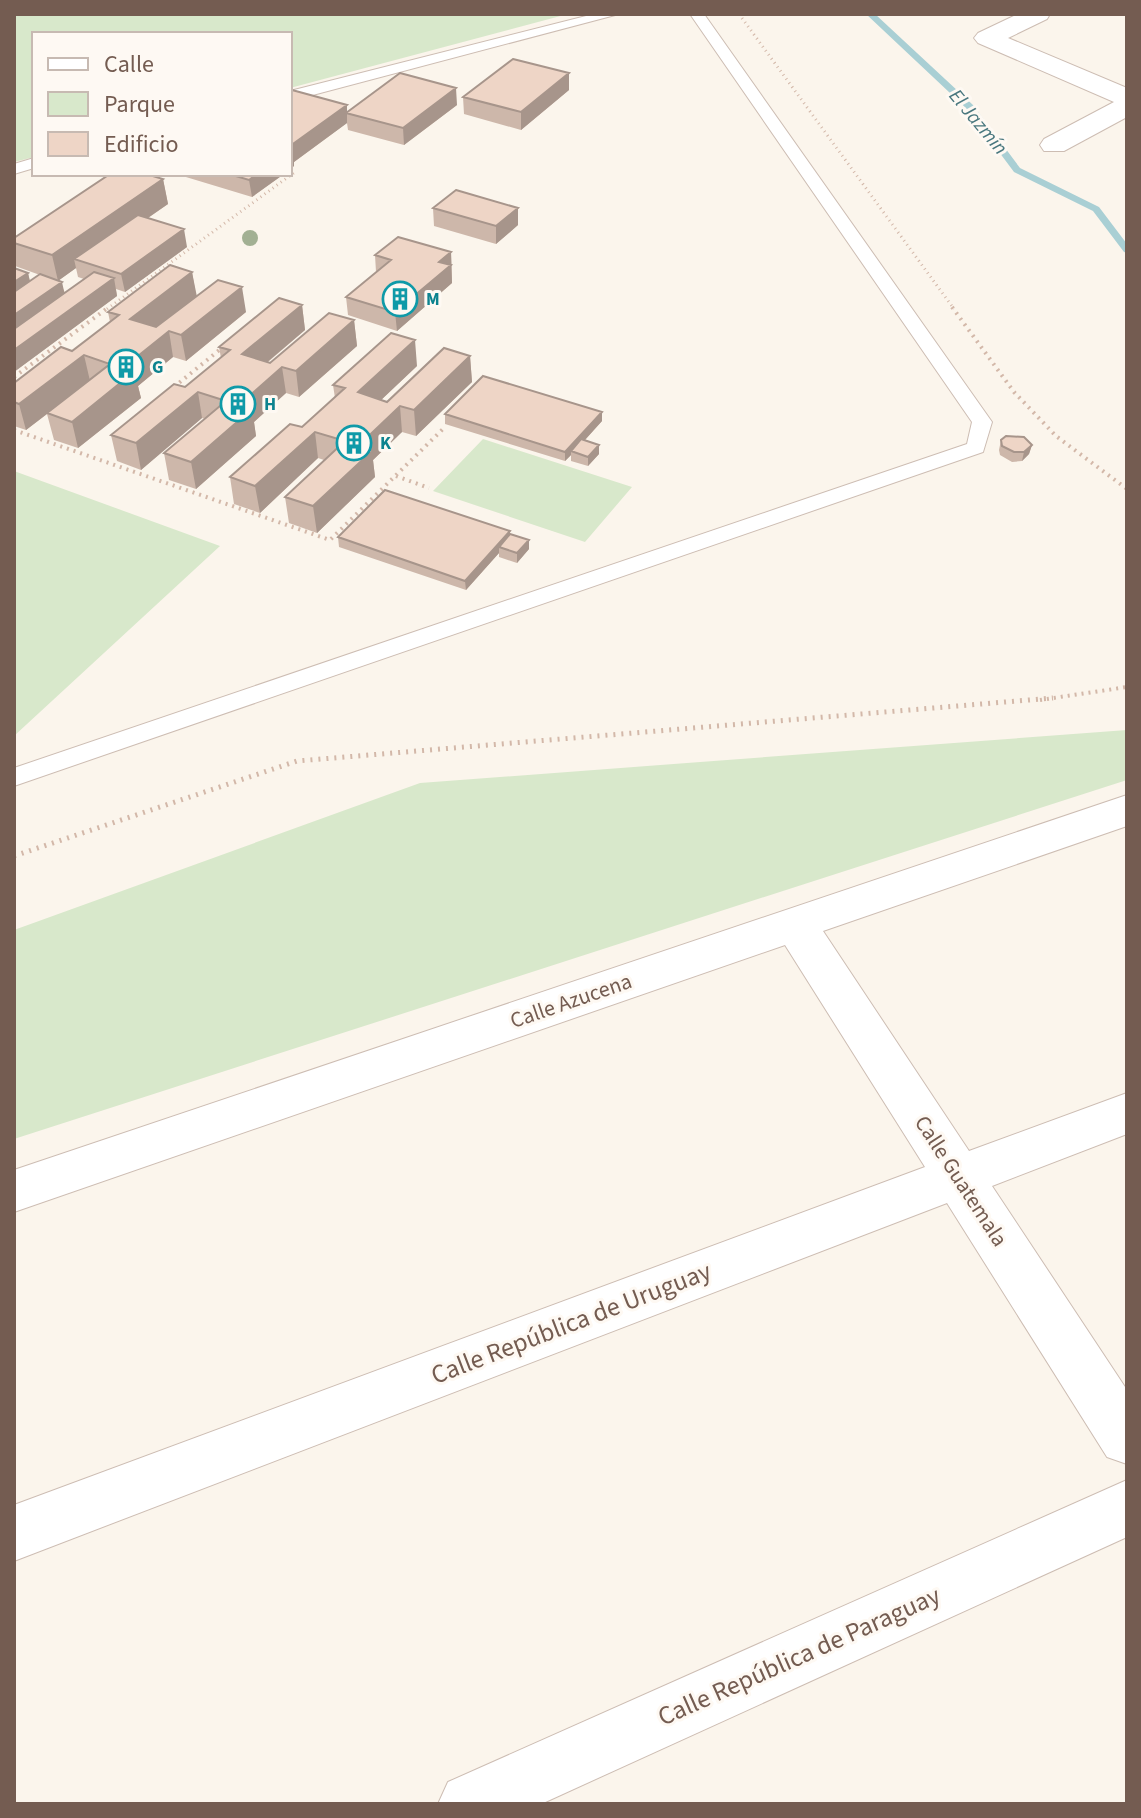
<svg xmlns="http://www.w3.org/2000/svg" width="1141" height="1818" font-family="'Source Sans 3',sans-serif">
	<rect width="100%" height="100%" fill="#fbf5ec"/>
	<path fill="#d8e8cb" d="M 14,14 L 568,14 L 290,88 L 290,34 L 34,34 L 34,157 L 14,162 Z
		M 483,439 L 632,487 L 585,542 L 433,491 Z
		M 14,471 L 220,546 L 14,736 Z
		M 1127,730 L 1127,780 L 14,1139 L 14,930 L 420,783 Z"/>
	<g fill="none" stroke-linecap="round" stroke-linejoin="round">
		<path fill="#a9cfd4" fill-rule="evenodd" d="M 866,14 L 875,14 L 973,105 L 1020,168 L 1099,207 L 1127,244 L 1127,253 L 1124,252 L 1093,211 L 1014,172 L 967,109 Z"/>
		<g stroke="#cdbdb3" stroke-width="2">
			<path id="lane" d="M 594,14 L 619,14 L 290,101 L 290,91 Z
				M 690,14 L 704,14 L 992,422 L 983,452 L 14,786 L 14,768 L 967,444 L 972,422 Z
				M 34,158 L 34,168 L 14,174 L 14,164 Z"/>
		</g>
		<g stroke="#cdbdb3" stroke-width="2">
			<path id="street" d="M 1018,14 L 1050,14 L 1047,19 L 1008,38 L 1127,88 L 1127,117 L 1064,151 L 1044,151 L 1040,145 L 1044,139 L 1114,102 L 978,43 L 974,38 L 978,33 Z
				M 1127,795 L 1127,826 L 823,931 L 969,1151 L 1127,1093 L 1127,1134 L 992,1186 L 1127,1390 L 1127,1464 L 1107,1457 L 947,1203 L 14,1561 L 14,1505 L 925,1167 L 785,945 L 14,1212 L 14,1170 Z
				M 1127,1480 L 1127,1537 L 541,1804 L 438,1804 L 448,1782 Z"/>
		</g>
		<path stroke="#d3b8a9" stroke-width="3" stroke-dasharray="1 4" stroke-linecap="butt" d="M 739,14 L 954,309
			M 107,309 L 295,172"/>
		<path stroke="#d3b8a9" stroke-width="4" stroke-dasharray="2 5" stroke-linecap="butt" d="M 952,307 L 1014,392 L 1056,436 L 1127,489
			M 14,377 L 109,307
			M 174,387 L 223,347
			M 14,430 L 330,540 L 444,428
			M 396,476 L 429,488
			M 1040,700 L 1127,687"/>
		<path stroke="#d3b8a9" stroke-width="5" stroke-dasharray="2 6" stroke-linecap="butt" d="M 14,856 L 297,761 L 1053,698"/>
		<use href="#lane" fill="#fff" fill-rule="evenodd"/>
		<use href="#street" fill="#fff" fill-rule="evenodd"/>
	</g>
	<circle fill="#a2b093" cx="250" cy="238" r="8"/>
	<path fill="#cdb7aa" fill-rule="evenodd" d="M 569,90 L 521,130 L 464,114 L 463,97 Z
		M 290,91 L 348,112 L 457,105 L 404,145 L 348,130 L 347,123 L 294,162 L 294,166 L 290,169 Z
		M 176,174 L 284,174 L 252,197 Z
		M 163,179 L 168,204 L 148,218 L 187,247 L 125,292 L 116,289 L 117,296 L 14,372 L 28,273 L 30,281 L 40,275 L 15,266 L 14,238 ZM 76,268 L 78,277 L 84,279 L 65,293 L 59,280 Z
		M 433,208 L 518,225 L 496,244 L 434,226 Z
		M 451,252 L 452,283 L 397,331 L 348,315 L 346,297 L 376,272 L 375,255 Z
		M 192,272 L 196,296 L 246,312 L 186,361 L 173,357 L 138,386 L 141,398 L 78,448 L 54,440 L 47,414 L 26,430 L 14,426 L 14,383 L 72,351 L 110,322 L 108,312 Z
		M 302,305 L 305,330 L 268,362 L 270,363 L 354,320 L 357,346 L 299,397 L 286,393 L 254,422 L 256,436 L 196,489 L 169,480 L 164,453 L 205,419 L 202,418 L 141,470 L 117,461 L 111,435 L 185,387 L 221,358 L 219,347 Z
		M 470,356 L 472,382 L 416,436 L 402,432 L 373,460 L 375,477 L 317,533 L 289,523 L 285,497 L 324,460 L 318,458 L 260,513 L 234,504 L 230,477 L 302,427 L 335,398 L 333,385 L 417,366 L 381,400 L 387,402 Z
		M 602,412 L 602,421 L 585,440 L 599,445 L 599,454 L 588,466 L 571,461 L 571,455 L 565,461 L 445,424 L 445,414 Z
		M 1001,440 L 1032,445 L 1029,454 L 1022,461 L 1012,462 L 1000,455 L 999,450 Z
		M 510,531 L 510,534 L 529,549 L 517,563 L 499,557 L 499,553 L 466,590 L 339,547 L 338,537 Z"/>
	<path fill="#a7958b" d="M 569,73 L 569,90 L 521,130 L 521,112 Z
		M 456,88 L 457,105 L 404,145 L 403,128 Z
		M 347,105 L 347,123 L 294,162 L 294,166 L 290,169 L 290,146 Z
		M 257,174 L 284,174 L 252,197 L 249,180 Z
		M 163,179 L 168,204 L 84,262 L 74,259 L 76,268 L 58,281 L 52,255 Z
		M 518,208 L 518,225 L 496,244 L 496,226 Z
		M 184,229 L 187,247 L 125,292 L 121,274 Z
		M 451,252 L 452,283 L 397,331 L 395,312 L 439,262 Z
		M 192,272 L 197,297 L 136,345 L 130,319 Z
		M 28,273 L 32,291 L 14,303 L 14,282 Z
		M 114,278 L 117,296 L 14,372 L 14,350 Z
		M 62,282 L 66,300 L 14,336 L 14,315 Z
		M 242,287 L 246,312 L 186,361 L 181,335 Z
		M 302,305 L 305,330 L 246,380 L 242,354 Z
		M 354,320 L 357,346 L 299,397 L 296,371 Z
		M 169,331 L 173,357 L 138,386 L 141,398 L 78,448 L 72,422 L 123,368 Z
		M 415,340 L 417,366 L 361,419 L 358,392 Z
		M 84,355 L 90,381 L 26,430 L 19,404 Z
		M 470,356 L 472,382 L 416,436 L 414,410 Z
		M 282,367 L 286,393 L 254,422 L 256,436 L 196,489 L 191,462 L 239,405 Z
		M 198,392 L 202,418 L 141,470 L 136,443 Z
		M 400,406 L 402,432 L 373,460 L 375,477 L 317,533 L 313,506 L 358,446 Z
		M 602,412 L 602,421 L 574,452 L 571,451 L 571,455 L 565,461 L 565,452 Z
		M 315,432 L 318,458 L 260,513 L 255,486 Z
		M 599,445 L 599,454 L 588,466 L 588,457 Z
		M 1032,445 L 1029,454 L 1022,461 L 1024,452 Z
		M 510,531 L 510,541 L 499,547 L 499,553 L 466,590 L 465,581 Z
		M 529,540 L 529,549 L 517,563 L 517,553 Z"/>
	<path fill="#eed5c6" stroke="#a7958b" stroke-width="2" d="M 513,59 L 569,73 L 521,112 L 463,97 Z
		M 400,73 L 456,88 L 403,128 L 346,113 Z
		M 292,90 L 347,105 L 290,146 L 290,91 Z
		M 110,174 L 146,174 L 163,179 L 52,255 L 14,243 L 14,238 Z
		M 229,174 L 257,174 L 249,180 Z
		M 456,190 L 518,208 L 496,226 L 433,208 Z
		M 138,215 L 184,229 L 121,274 L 74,259 Z
		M 398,237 L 451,252 L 439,262 L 451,265 L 395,312 L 346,297 L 391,260 L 375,255 Z
		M 170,265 L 192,272 L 130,319 L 156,327 L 218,280 L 242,287 L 181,335 L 169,331 L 123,368 L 135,371 L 72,422 L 47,413 L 110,364 L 84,355 L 19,404 L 14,402 L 14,383 L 61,347 L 72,351 L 119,315 L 108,312 Z
		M 14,268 L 28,273 L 14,282 Z
		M 94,272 L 114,278 L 14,350 L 14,329 Z
		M 40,274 L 62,282 L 14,315 L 14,292 Z
		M 279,298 L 302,305 L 242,354 L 270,363 L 329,313 L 354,320 L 296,371 L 282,367 L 239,405 L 252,409 L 191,462 L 164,453 L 226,401 L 198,392 L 136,443 L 111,435 L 174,384 L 185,387 L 230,350 L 219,347 Z
		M 391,333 L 415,340 L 358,392 L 387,402 L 444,348 L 470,356 L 414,410 L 400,406 L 358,446 L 372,451 L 313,506 L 285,497 L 345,441 L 315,432 L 255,486 L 230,477 L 290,424 L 302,427 L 345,388 L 333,385 Z
		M 483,376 L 602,412 L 565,452 L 445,414 Z
		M 1006,436 L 1024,437 L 1032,445 L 1024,452 L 1014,452 L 1002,446 L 1001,440 Z
		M 581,439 L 599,445 L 588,457 L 571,451 Z
		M 385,490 L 510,531 L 465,581 L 338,537 Z
		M 510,534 L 529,540 L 517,553 L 499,547 Z"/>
	<defs>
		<g id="building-ring" transform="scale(1.8)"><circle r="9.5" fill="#fef9f3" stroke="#0f9aa8" stroke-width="1.5"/><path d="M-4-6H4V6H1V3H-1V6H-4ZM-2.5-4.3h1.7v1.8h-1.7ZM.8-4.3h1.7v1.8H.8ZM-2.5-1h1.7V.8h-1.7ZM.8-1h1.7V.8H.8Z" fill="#0f9aa8"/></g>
	</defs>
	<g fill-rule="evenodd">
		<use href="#building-ring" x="400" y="299"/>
		<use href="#building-ring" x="126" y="367"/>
		<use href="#building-ring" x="238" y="404"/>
		<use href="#building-ring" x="354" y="443"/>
	</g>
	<g text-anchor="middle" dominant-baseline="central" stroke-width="6" stroke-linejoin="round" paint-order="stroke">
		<g font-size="18" font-weight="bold" fill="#0d838f" stroke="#fef9f3" text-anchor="start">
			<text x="426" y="299">M</text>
			<text x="152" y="367">G</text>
			<text x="264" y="404">H</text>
			<text x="380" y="443">K</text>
		</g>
		<g font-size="20" font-style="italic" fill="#49777e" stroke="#fef9f3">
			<text transform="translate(978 122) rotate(50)">El Jazmín</text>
		</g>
		<g font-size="22" fill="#745c51" stroke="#fef9f3">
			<text transform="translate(571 1001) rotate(-19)">Calle Azucena</text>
			<text transform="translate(961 1181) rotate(57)">Calle Guatemala</text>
		</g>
		<g font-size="26" fill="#745c51" stroke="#fef9f3">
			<text transform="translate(571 1323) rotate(-21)">Calle República de Uruguay</text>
			<text transform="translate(799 1656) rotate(-24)">Calle República de Paraguay</text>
		</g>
	</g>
	<rect width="1141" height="1818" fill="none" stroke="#745c51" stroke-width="32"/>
	<rect x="32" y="32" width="260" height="144" fill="#fef9f3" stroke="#c7bab2" stroke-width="2"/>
	<rect x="48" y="58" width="40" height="12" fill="#ffffff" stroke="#c7bab2" stroke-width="2"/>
	<text x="104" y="72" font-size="24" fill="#745c51">Calle</text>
	<rect x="48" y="92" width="40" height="24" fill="#d8e8cb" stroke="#c7bab2" stroke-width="2"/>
	<text x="104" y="112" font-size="24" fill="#745c51">Parque</text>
	<rect x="48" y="132" width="40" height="24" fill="#eed5c6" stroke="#c7bab2" stroke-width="2"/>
	<text x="104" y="152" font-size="24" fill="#745c51">Edificio</text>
</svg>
